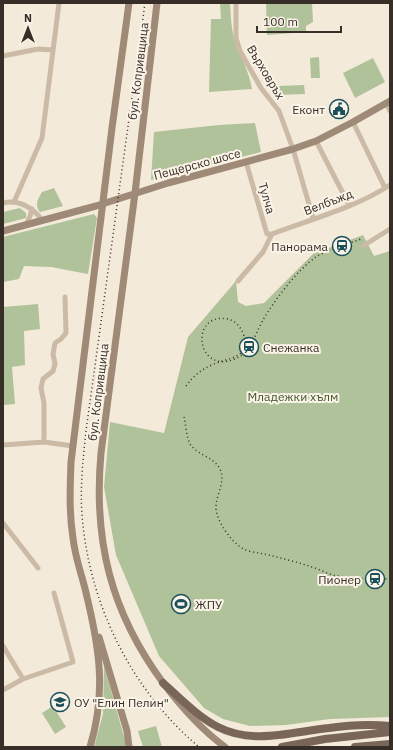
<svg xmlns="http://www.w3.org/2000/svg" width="393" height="750" font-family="'IBM Plex Sans',sans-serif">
	<rect width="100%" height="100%" fill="#f3eada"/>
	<path fill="#b0c29a" d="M 220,3 L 230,3 C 231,17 231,30 236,44 C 242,59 249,72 252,89 L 209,92 L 211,19 L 221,19 Z
		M 266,3 L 312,3 L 313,22 L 306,26 L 306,32 L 267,35 Z
		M 319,57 L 320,78 L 311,78 L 310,58 Z
		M 373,58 L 385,82 L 355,98 L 343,73 Z
		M 304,85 L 305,94 L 278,95 L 278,86 Z
		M 255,123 L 261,152 L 151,180 L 154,132 L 219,125 Z
		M 54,188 L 63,206 L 40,212 C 34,204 38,199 42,192 Z
		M 20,208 L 26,213 L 26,218 L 3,224 L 3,212 Z
		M 94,214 L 97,218 L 88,274 L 51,267 L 24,266 L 19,279 L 3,282 L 3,237 Z
		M 363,235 L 374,256 L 390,251 L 390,717 L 330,719 L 286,725 L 250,726 L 223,719 L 204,708 L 159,656 L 116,555 L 104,487 L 110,422 L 164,433 L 188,337 L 236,281 L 238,302 L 246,306 L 264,303 L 313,254 Z
		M 38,304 L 40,329 L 24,331 L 25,365 L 12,367 L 15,404 L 3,405 L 3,307 Z
		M 104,666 L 125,740 L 125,747 L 94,747 L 103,714 Z
		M 53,706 L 66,727 L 55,734 L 42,713 Z
		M 156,726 L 162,747 L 143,747 L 138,731 Z"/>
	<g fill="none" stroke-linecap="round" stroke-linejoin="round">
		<path stroke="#cbbba6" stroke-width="5" d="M 236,3 L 236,38 L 240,51 L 261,88 L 279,111 L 293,149 L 313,218
			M 3,56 L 38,49 L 53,50
			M 386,103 L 390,111
			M 353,122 L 385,188
			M 316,141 L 349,205
			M 246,162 L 267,234 L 272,234 C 309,220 357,207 390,185
			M 14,202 L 42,138 L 59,3
			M 3,203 C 19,199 33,208 42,220
			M 26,225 L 30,216 L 32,209
			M 363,246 L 390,229
			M 238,281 L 263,252 L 272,234
			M 44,442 L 44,403 L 41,388 L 43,379 L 53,371 L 55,364 L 53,354 L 55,343 L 61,339 L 66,333 L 65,297
			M 3,445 L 44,442 L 73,446
			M 3,523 L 38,568
			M 3,646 L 23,679
			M 3,690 L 23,679 L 73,662 L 54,593"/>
		<path stroke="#9f8a77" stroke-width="7" d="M 157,3 L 135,193 L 101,453 C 93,541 111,613 164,684 C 182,708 201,729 225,747
			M 3,231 L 96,206 L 168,183 L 293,149 L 316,141 L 353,122 L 390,101
			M 99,637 L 127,731 L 129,747
			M 90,747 C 106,694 100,651 87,597 C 83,578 75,558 73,538 C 69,513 70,488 71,462 L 112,128 L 129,3"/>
		<path stroke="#796658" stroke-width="8" d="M 163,683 C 180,698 198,717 218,727 C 253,745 292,732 329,728 C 349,725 370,724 390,726
			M 282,747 L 325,739 L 390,732
			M 355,747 L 390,744"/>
		<path stroke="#372e27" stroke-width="1.5" stroke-dasharray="1 3" stroke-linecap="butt" d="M 145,3 L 86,431 C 83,459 80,487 82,515 C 89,604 131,690 199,747
			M 186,386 C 193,376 202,369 214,364 C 230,357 252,358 243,333 C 240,326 235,321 228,319 C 186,311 197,385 244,354 C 249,351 259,327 263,320 C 274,301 297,270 316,257 C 329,249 346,245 361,239
			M 184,417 C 186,425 186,436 190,444 C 197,455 214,457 220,469 C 227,484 212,499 217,514 C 220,525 230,539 239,546 C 245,551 253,552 259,553 C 278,557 297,562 315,568 C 323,571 330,575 338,576 C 355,579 373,579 390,579"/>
	</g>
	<defs>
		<g id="civic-ring" transform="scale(1)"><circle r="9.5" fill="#faf3e7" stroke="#1b4f5a" stroke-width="1.5"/><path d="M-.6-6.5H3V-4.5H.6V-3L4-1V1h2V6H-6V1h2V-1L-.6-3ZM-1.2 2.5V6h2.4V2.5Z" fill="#1b4f5a"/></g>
		<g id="station-ring" transform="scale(1)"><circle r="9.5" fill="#faf3e7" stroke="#1b4f5a" stroke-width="1.5"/><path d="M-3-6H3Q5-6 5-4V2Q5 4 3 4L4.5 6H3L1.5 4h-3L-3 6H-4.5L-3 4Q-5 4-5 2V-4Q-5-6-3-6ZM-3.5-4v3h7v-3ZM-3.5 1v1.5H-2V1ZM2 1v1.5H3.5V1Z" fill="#1b4f5a"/></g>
		<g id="stadium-ring" transform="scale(1)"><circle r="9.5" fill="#faf3e7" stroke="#1b4f5a" stroke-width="1.5"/><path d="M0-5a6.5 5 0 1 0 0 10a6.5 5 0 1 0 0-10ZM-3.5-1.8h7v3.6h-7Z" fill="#1b4f5a"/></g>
		<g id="school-ring" transform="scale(1)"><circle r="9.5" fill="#faf3e7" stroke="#1b4f5a" stroke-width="1.5"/><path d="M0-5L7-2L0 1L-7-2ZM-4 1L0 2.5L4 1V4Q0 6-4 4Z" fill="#1b4f5a"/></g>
	</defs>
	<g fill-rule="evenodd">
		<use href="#civic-ring" x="339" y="109"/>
		<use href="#station-ring" x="342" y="246"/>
		<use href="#station-ring" x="249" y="347"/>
		<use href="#station-ring" x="375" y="579"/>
		<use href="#stadium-ring" x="181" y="604"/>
		<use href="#school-ring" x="60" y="702"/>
	</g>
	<g text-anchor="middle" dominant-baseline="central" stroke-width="4" stroke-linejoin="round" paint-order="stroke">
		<g font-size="12" fill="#372e27" stroke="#faf3e7">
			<text transform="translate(138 71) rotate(-83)">бул. Копривщица</text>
			<text transform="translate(266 72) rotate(59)">Върховръх</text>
			<text transform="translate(197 164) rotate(-15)">Пещерско шосе</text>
			<text transform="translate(267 198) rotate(74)">Тулча</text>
			<text transform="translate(328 202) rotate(-21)">Велбъжд</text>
			<text transform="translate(98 392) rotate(-83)">бул. Копривщица</text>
		</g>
		<g font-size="12" fill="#372e27" stroke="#faf3e7" text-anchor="end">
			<text x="325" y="109">Еконт</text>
			<text x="328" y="246">Панорама</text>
			<text x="263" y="347" text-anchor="start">Снежанка</text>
			<text x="361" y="579">Пионер</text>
			<text x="195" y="604" text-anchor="start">ЖПУ</text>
			<text x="74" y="702" text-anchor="start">ОУ "Елин Пелин"</text>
		</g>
		<g font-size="12" fill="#41562a" stroke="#faf3e7">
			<text x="293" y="396">Младежки хълм</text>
		</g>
	</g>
	<rect width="393" height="750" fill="none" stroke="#372e27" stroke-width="8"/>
	<g transform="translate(28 28)" stroke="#faf3e7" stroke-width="3" paint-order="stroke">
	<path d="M0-3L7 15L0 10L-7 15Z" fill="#372e27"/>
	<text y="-6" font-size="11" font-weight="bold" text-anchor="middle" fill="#372e27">N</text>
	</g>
	<path d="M257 26v6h84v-6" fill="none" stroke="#372e27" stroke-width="2"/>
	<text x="263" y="26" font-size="12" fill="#372e27" stroke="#faf3e7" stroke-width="3" paint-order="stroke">100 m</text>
</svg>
